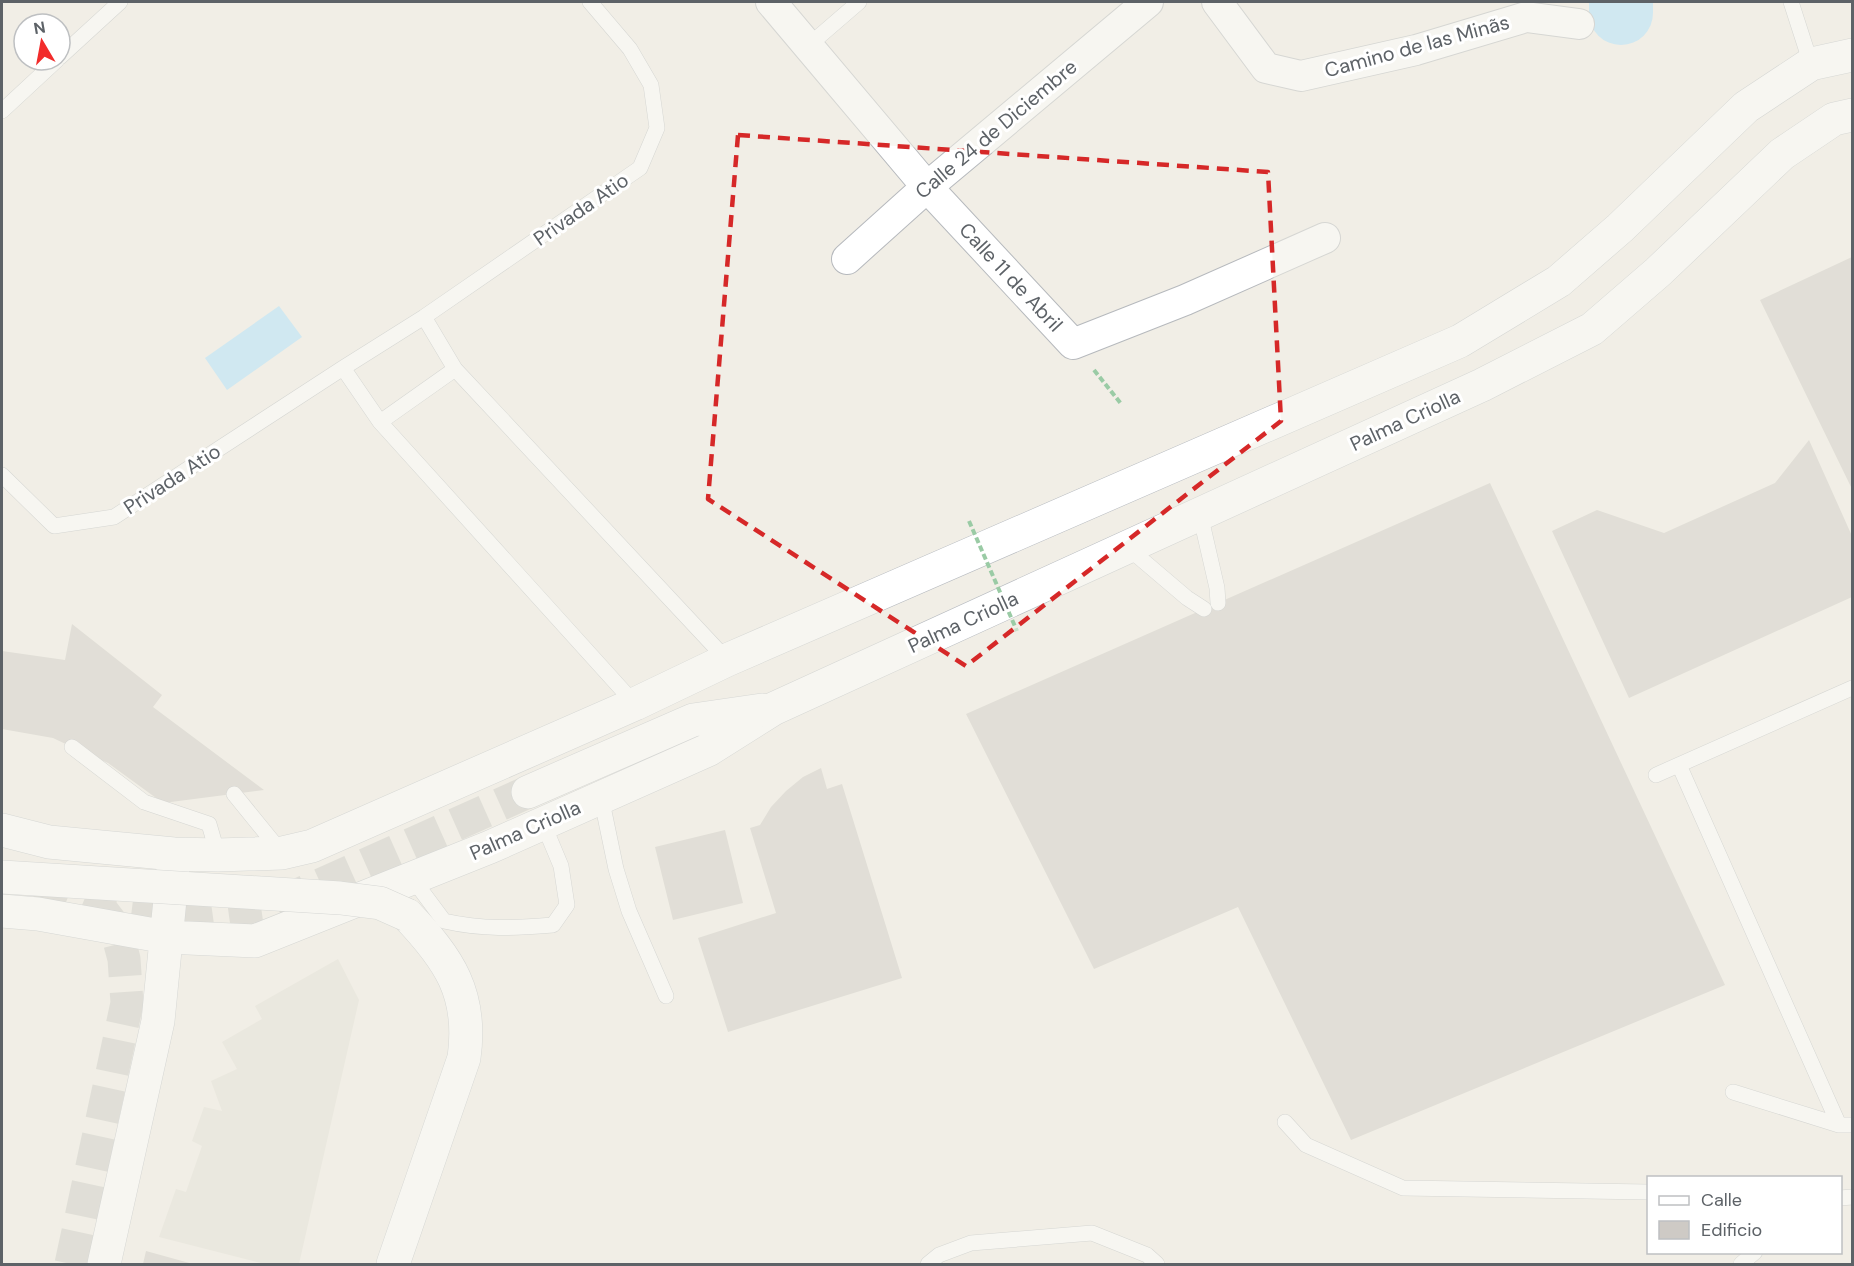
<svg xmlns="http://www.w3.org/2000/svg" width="1854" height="1266" font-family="'DM Sans',sans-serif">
	<rect width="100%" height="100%" fill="#f1eee6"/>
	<path fill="#e3dfd7" d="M 338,959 L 359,1000 L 299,1264 L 265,1264 L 159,1237 L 176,1189 L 186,1192 L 202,1146 L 192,1141 L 204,1107 L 222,1111 L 211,1081 L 237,1069 L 222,1042 L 262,1019 L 255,1006 Z"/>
	<path fill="#a8dfff" d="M 279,306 L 302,337 L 227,390 L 205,358 Z"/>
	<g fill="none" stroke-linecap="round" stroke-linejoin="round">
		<path stroke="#a8dfff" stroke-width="64" d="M 1621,2 L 1621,13"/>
	</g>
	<path fill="#cecac5" d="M 1852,257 L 1852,489 L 1760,300 Z
		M 1809,440 L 1852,536 L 1852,597 L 1629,698 L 1552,531 L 1597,510 L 1664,533 L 1775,483 Z
		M 1490,483 L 1725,985 L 1351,1140 L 1238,907 L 1094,969 L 966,714 Z
		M 72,624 L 162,695 L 153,707 L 264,790 L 163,803 L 108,763 L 72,747 L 53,738 L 2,729 L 2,651 L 65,660 Z
		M 821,768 L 827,789 L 842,784 L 902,978 L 728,1032 L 698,938 L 776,913 L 750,828 L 760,825 L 771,807 L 786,791 L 803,777 Z
		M 725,830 L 743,903 L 673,920 L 655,847 Z
		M 146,1251 L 193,1264 L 143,1264 Z"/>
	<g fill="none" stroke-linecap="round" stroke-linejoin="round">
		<path stroke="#cccbc6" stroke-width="33" stroke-dasharray="33 16" stroke-linecap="butt" d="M 39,881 L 99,906 L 204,919 L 262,911 L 528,792
			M 71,1264 L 127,1003 L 124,959 L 116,929 L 100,908"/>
		<g stroke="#b6b9bd" stroke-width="16">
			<path id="lane" d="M 1791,2 L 1811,64 L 1813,63
				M 808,46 L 859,2
				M 60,57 L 120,2
				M 2,111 L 57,60
				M 424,317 L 455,369 L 727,660
				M 343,368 L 380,422 L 635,704
				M 380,422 L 455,369
				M 2,475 L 54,526 L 114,517 L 343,368 L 424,317 L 640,168 L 657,128 L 651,85 L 630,49 L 590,2
				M 1200,514 L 1217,588 L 1218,603
				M 1127,547 L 1187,598 L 1204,609
				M 72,747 L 144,802 L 209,824 L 218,855
				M 1679,765 L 1839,1125
				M 1656,775 L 1852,688
				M 234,794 L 282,853
				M 601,797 L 616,869 L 629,911 L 666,996
				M 412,878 L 444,921 C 484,930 513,928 553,925 L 567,905 L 561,866 L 543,823
				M 1733,1092 L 1839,1125 L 1852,1125
				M 1285,1122 L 1306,1145 L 1403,1188 L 1648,1192
				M 1840,1198 L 1852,1197
				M 928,1264 L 939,1255 L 971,1243 L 1092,1233 L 1147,1255 L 1157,1264
				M 1741,1264 L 1755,1252"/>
		</g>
		<g stroke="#b6b9bd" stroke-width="32">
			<path id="street" d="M 771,2 L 927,187 L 1073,344 L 1185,300 L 1325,238
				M 1217,2 L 1266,68 L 1301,76 L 1416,50 L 1526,17 L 1579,24
				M 847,259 L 927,187 L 1148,2"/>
		</g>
		<g stroke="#b7bbc0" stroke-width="34">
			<path id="secondary" d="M 528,792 L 693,720 L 762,710
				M 2,830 L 49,842 L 174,854 L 218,855 L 282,853 L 312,846 L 635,704 L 727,660 L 1460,341 L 1559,281 L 1620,228 L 1746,107 L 1811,64 L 1852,55
				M 2,911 L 38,914 L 166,937 L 255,941 L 490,847 L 708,750 L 773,709 L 1482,385 L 1592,329 L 1658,272 L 1782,154 L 1834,119 L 1852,115
				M 104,1264 L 158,1021 L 174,859
				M 393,1264 L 464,1058 C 473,994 449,959 407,915"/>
		</g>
		<path stroke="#9acba5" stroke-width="4" stroke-dasharray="6 3" stroke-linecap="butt" d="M 1094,370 L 1122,405"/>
		<use href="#lane" stroke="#fff" stroke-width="15"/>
		<use href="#street" stroke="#fff" stroke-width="30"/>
		<use href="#secondary" stroke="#fff" stroke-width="33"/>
		<g stroke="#b7bbc0" stroke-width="34" stroke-linecap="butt">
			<path id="secondary-bridge" d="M 2,877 L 340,898 L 380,903 L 407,915"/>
		</g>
		<path stroke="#9acba5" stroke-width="4" stroke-dasharray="6 3" stroke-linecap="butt" d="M 969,521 L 1017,631"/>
		<use href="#secondary-bridge" stroke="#fff" stroke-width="33"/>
	</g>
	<path d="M0 0H1854V1266H0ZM 738,135 L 1268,172 L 1281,421 L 966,666 L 708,499 Z" fill="#f1eee6" fill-opacity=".55" fill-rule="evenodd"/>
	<path fill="none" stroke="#d62828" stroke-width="4.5" stroke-dasharray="12 8" stroke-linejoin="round" d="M 738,135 L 1268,172 L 1281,421 L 966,666 L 708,499 Z"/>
	<g text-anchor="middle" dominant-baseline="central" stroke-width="6" stroke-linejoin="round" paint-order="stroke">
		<g font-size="20" fill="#5d6267" stroke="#fff">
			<text transform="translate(1417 46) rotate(-15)">Camino de las Minãs</text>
			<text transform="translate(996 129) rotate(-40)">Calle 24 de Diciembre</text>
			<text transform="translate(581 209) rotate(-35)">Privada Atio</text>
			<text transform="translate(1011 277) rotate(47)">Calle 11 de Abril</text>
			<text transform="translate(1405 420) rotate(-25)">Palma Criolla</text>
			<text transform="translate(172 479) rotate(-33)">Privada Atio</text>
			<text transform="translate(963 622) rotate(-25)">Palma Criolla</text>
			<text transform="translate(525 830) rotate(-24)">Palma Criolla</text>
		</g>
	</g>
	<rect width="1854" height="1266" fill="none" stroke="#5d6267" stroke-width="6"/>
	<rect x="1647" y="1176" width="195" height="78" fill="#ffffff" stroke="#bec0c2" stroke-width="1.5"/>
	<rect x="1659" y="1196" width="30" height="9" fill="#ffffff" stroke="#bec0c2" stroke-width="1.5"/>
	<text x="1701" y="1206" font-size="18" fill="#5d6267">Calle</text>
	<rect x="1659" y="1221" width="30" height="18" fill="#cecac5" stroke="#bec0c2" stroke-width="1.5"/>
	<text x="1701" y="1236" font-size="18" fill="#5d6267">Edificio</text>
	<g transform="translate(42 42) rotate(350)"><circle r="28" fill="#ffffff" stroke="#bec0c2" stroke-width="1.5"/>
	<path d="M0-4.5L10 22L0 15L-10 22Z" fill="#f22c2b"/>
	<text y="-9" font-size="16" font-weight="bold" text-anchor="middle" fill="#5d6267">N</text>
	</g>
</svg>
